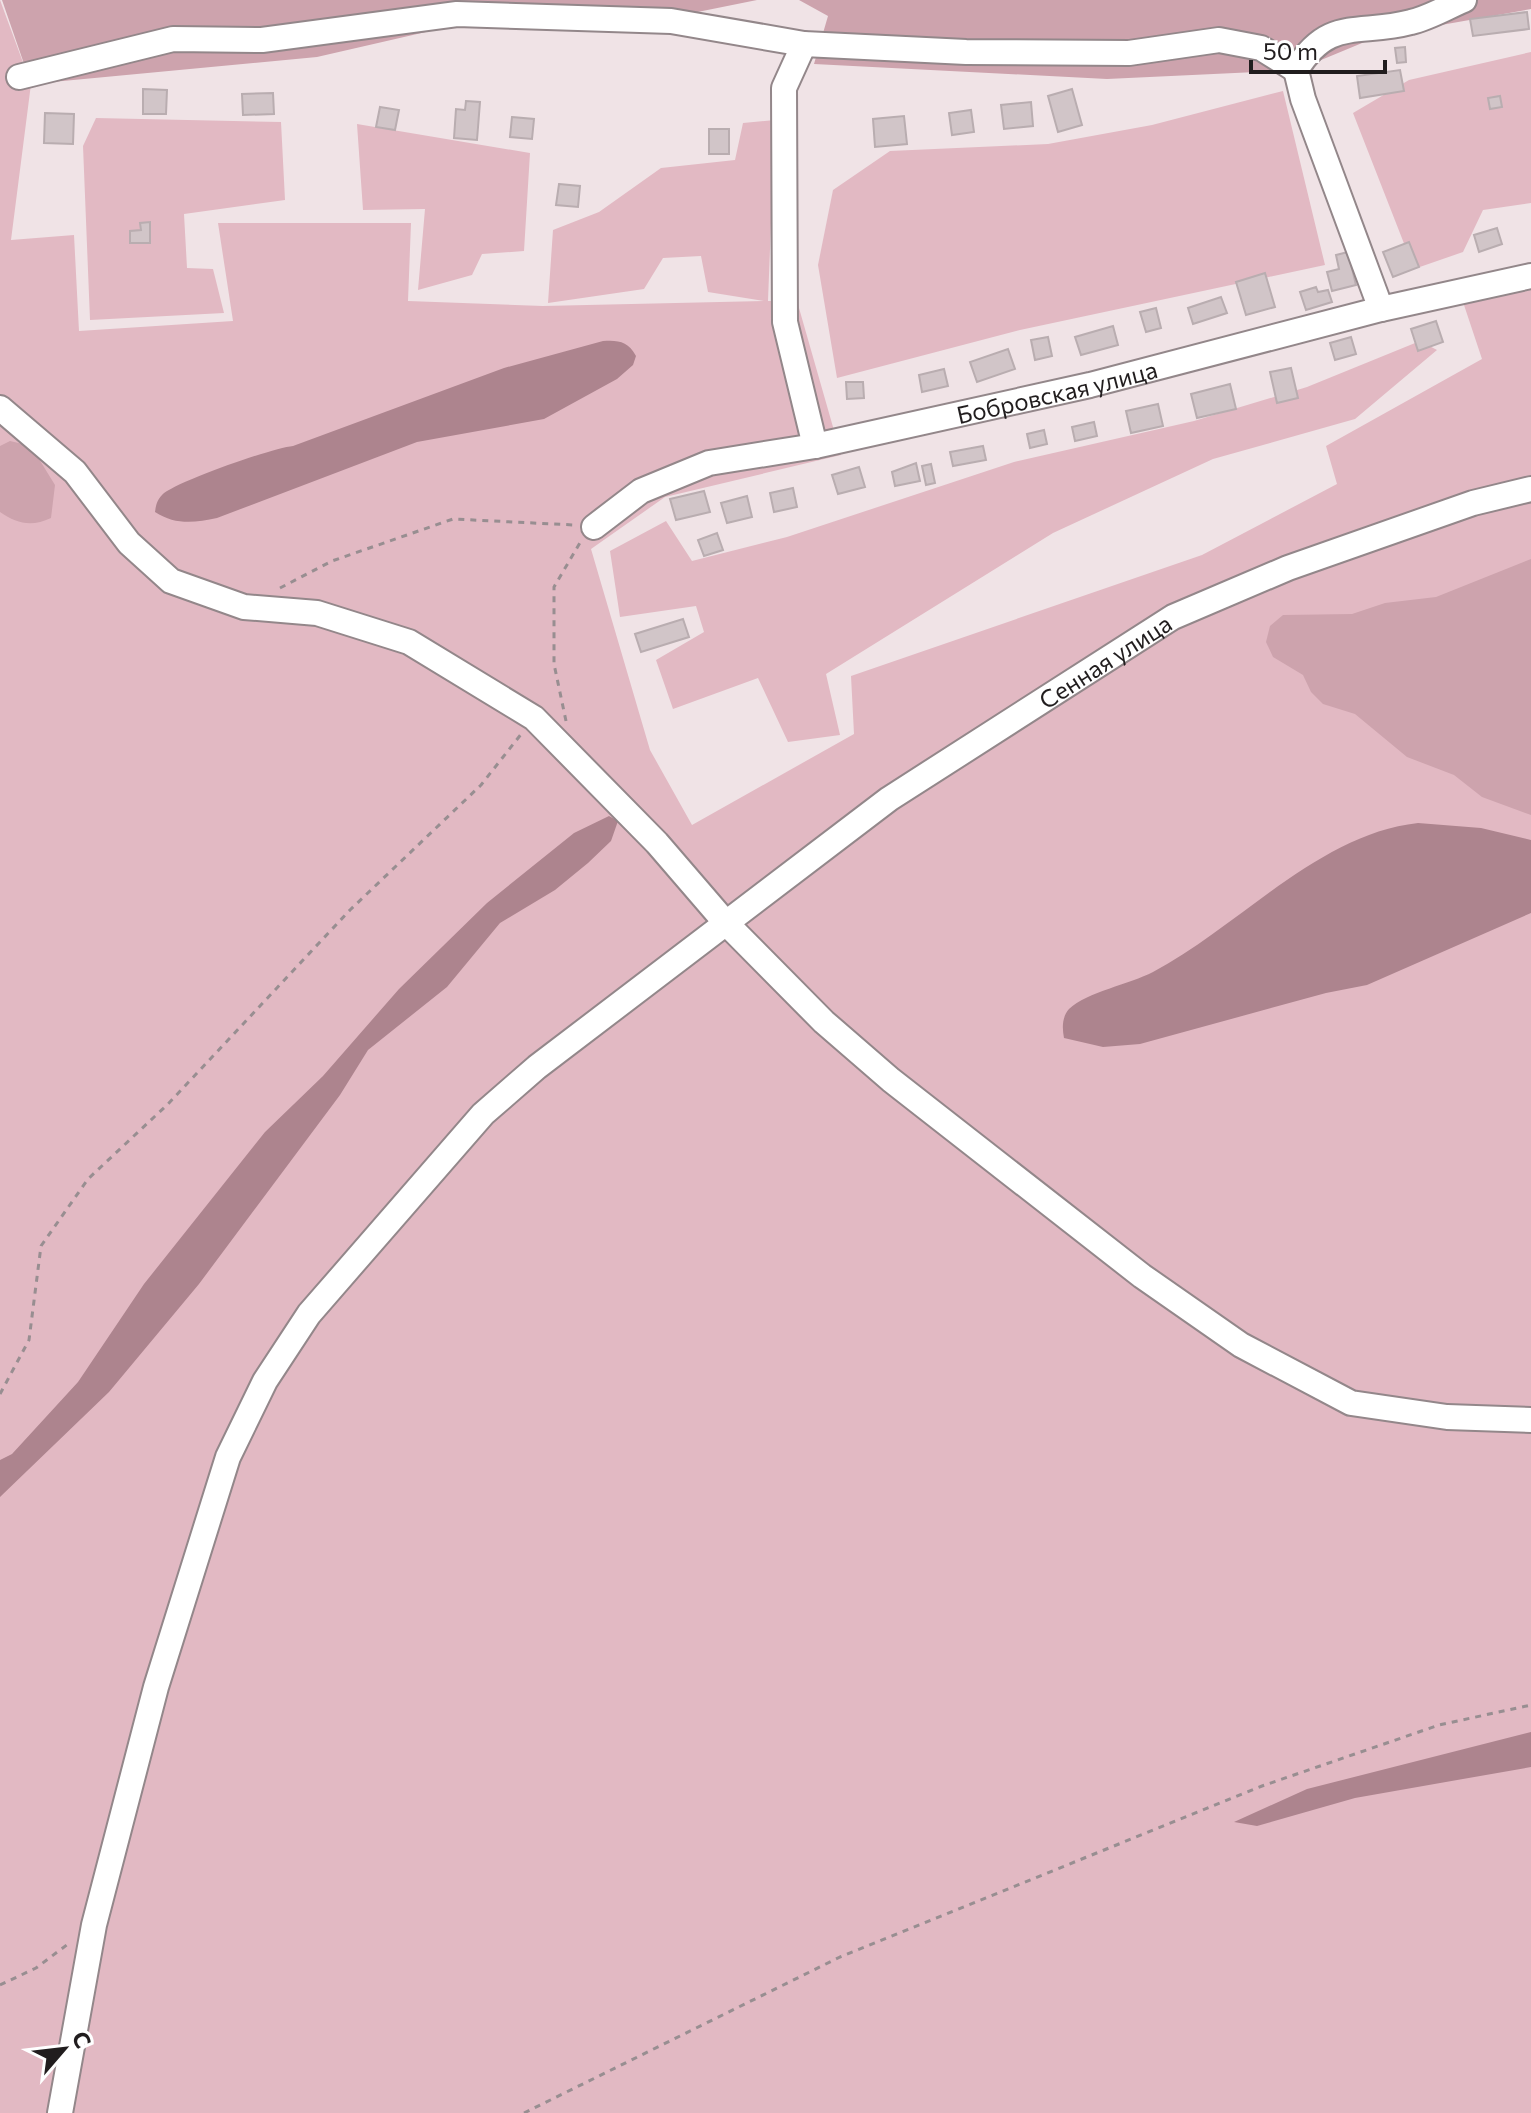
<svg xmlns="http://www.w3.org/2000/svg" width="1531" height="2113" font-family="Commissioner,sans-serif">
	<rect width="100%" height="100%" fill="#f0e3e6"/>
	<path fill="#e2b9c3" d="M 0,0 L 31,84 L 11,240 L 74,235 L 79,331 L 233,321 L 218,223 L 411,223 L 408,301 L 543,306 L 764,301 L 708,292 L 701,256 L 663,258 L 644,289 L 548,303 L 553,230 L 599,212 L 661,168 L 735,160 L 743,123 L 775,120 L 768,301 L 797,301 L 841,455 L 665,497 L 591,549 L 650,750 L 692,825 L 854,734 L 851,676 L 1202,555 L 1337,484 L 1326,446 L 1482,359 L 1456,281 L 1531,265 L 1531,2113 L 0,2113 Z
		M 1531,52 L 1531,203 L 1483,210 L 1463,252 L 1414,269 L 1353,113 L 1409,80 Z
		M 1283,91 L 1325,265 L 1020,330 L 837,378 L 818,265 L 833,190 L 890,151 L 1048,144 L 1152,125 Z
		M 96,118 L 281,122 L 285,200 L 184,214 L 187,268 L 213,269 L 224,313 L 90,320 L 83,146 Z
		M 357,124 L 530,153 L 524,251 L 482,254 L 472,275 L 418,290 L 425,209 L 363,210 Z
		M 1420,341 L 1437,350 L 1355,419 L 1213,459 L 1053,533 L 826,674 L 840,735 L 788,742 L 758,678 L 673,709 L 656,660 L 704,632 L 696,606 L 620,617 L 610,551 L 666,521 L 692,561 L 787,537 L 1014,462 L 1194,421 L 1307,387 Z"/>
	<path fill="#cda3ad" d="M 2,0 L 757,0 L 648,22 L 465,23 L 317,57 L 31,84 Z
		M 799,0 L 1531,0 L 1531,9 L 1379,36 L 1297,70 L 1107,79 L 814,64 L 828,16 Z
		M 10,441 L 31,446 L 55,485 L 51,518 C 32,527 17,524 0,512 L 0,446 Z
		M 1531,559 L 1531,815 L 1482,797 L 1454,775 L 1407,757 L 1355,714 L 1323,704 L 1311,692 L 1303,675 L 1273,657 L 1266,642 L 1270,626 L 1283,615 L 1352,614 L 1385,603 L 1436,597 Z"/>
	<path fill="#ad848e" d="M 603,341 C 618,340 628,341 636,356 L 633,365 L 617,379 L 544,419 L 417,442 L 217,518 C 194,523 175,525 155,512 C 156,505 157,500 162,495 C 175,482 272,448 293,446 L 504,368 Z
		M 609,816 L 618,821 L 611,841 L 588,863 L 555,890 L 500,923 L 447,987 L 368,1050 L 340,1095 L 199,1284 L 109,1392 L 0,1497 L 0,1460 L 12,1454 L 78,1382 L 144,1284 L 265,1132 L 323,1076 L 399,989 L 487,903 L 574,833 Z
		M 1418,823 L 1481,828 L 1531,840 L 1531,913 L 1367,985 L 1326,993 L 1140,1044 L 1103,1047 L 1064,1038 C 1062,1028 1062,1017 1069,1009 C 1087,992 1130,984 1153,972 C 1239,927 1318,834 1418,823 Z
		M 1531,1732 L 1531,1767 L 1355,1798 L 1257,1826 L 1234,1822 L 1307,1789 Z"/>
	<path fill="#d1c5c8" stroke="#b9adb0" stroke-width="2" d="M 1527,12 L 1529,29 L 1473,36 L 1470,19 Z
		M 1405,47 L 1406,62 L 1397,63 L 1395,48 Z
		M 1400,70 L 1404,91 L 1360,98 L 1357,76 Z
		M 143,89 L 167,90 L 166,114 L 143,114 Z
		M 1072,89 L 1082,125 L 1058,132 L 1048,96 Z
		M 273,93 L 274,114 L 243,115 L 242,94 Z
		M 1500,96 L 1502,107 L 1490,109 L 1488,98 Z
		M 466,101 L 480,102 L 477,140 L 454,138 L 456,109 L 465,110 Z
		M 1031,102 L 1033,126 L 1004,129 L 1001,105 Z
		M 380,107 L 399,110 L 395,130 L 376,127 Z
		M 971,110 L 974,132 L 952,135 L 949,113 Z
		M 45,113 L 74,114 L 73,144 L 44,143 Z
		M 904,116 L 907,144 L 875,147 L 873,119 Z
		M 512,117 L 534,119 L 532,139 L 510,137 Z
		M 709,129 L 729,129 L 729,154 L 709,154 Z
		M 559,184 L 580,186 L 578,207 L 556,205 Z
		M 150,222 L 150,243 L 130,243 L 130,231 L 141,230 L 140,223 Z
		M 1497,228 L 1502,244 L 1479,252 L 1474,235 Z
		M 1409,242 L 1419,267 L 1393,277 L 1383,252 Z
		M 1348,252 L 1356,285 L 1332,291 L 1327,272 L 1339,269 L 1336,255 Z
		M 1265,273 L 1275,307 L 1246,315 L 1236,282 Z
		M 1316,287 L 1318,292 L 1328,290 L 1332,302 L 1306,310 L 1300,292 Z
		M 1221,297 L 1227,313 L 1193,324 L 1188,308 Z
		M 1156,308 L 1161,328 L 1146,332 L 1140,312 Z
		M 1436,321 L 1443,342 L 1418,351 L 1411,329 Z
		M 1113,326 L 1118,345 L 1081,355 L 1075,337 Z
		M 1048,337 L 1052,356 L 1035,360 L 1031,340 Z
		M 1351,337 L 1356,354 L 1335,360 L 1330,343 Z
		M 1008,349 L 1015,369 L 977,382 L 970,362 Z
		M 1291,368 L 1298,398 L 1277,403 L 1270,372 Z
		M 944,369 L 948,386 L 922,392 L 919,375 Z
		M 846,382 L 863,382 L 864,398 L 847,399 Z
		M 1230,384 L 1236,409 L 1197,418 L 1191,394 Z
		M 1158,404 L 1163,426 L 1131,433 L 1126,411 Z
		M 1094,422 L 1097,436 L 1075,441 L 1072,427 Z
		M 1044,430 L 1047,444 L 1030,448 L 1027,434 Z
		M 983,446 L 986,460 L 953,466 L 950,452 Z
		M 916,463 L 920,481 L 895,486 L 892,472 Z
		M 931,464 L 935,483 L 926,485 L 922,466 Z
		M 859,467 L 865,487 L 838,494 L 832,475 Z
		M 793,488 L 797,507 L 774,512 L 770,493 Z
		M 704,491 L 710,512 L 676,520 L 670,499 Z
		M 747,496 L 752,517 L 727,523 L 721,503 Z
		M 717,533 L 723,550 L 704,556 L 698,540 Z
		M 683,619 L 689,637 L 641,652 L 635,634 Z"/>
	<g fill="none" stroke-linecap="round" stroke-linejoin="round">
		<g stroke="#93878a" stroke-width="28">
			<g id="minor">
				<path d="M 804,44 L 784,88 L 785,322 L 815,446"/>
				<path d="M 1296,70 L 1303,99 L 1381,309"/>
				<path d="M 19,77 L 173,39 L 262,40 L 457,14 L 671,21 L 804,44 L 966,52 L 1129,53 L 1219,40 L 1261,48 L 1296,70 C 1329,16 1359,36 1411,22 C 1429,18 1447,7 1464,0"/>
				<path d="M 0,408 L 75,472 L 129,543 L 171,581 L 244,607 L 317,613 L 409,642 L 534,718 L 657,843 L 725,922 L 824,1022 L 891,1080 L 1142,1276 L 1241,1345 L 1351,1403 L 1447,1417 L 1531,1420"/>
				<path id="s1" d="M 594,527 L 641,491 L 709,463 L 815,446 L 1090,385 L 1381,309 L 1531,276"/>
				<path id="s2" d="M 60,2113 L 94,1925 L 156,1687 L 228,1457 L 265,1381 L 309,1314 L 483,1114 L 537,1067 L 889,799 L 1173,617 L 1288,568 L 1473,503 L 1531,489"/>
			</g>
		</g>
		<path stroke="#988e91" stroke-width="3" stroke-dasharray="6 6" stroke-linecap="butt" d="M 280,588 L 332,561 L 453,519 L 574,525
			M 566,721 L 554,664 L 554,587 L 581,541
			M 0,1394 L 29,1340 L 41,1246 L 88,1179 L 168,1104 L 350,910 L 481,785 L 522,733
			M 0,1985 L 36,1968 L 68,1944
			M 524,2113 L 840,1957 L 1262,1786 L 1439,1725 L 1531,1705"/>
		<use href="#minor" stroke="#fff" stroke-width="24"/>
	</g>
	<g text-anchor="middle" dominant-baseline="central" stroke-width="8" stroke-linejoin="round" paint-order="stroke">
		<g font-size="24" fill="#211d1e" stroke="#fff">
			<text stroke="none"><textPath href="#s1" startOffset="488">Бобровская улица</textPath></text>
			<text stroke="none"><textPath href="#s2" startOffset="1878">Сенная улица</textPath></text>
		</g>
	</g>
	<g transform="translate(64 2049) rotate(62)" stroke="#ffffff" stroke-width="6" paint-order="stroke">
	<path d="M0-6L14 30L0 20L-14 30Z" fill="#211d1e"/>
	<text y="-12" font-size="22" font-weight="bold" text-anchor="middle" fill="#211d1e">С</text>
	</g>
	<path d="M1251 60v12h134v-12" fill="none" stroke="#211d1e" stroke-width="4"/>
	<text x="1263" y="60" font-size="24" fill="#211d1e" stroke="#ffffff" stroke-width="6" paint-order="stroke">50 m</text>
</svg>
